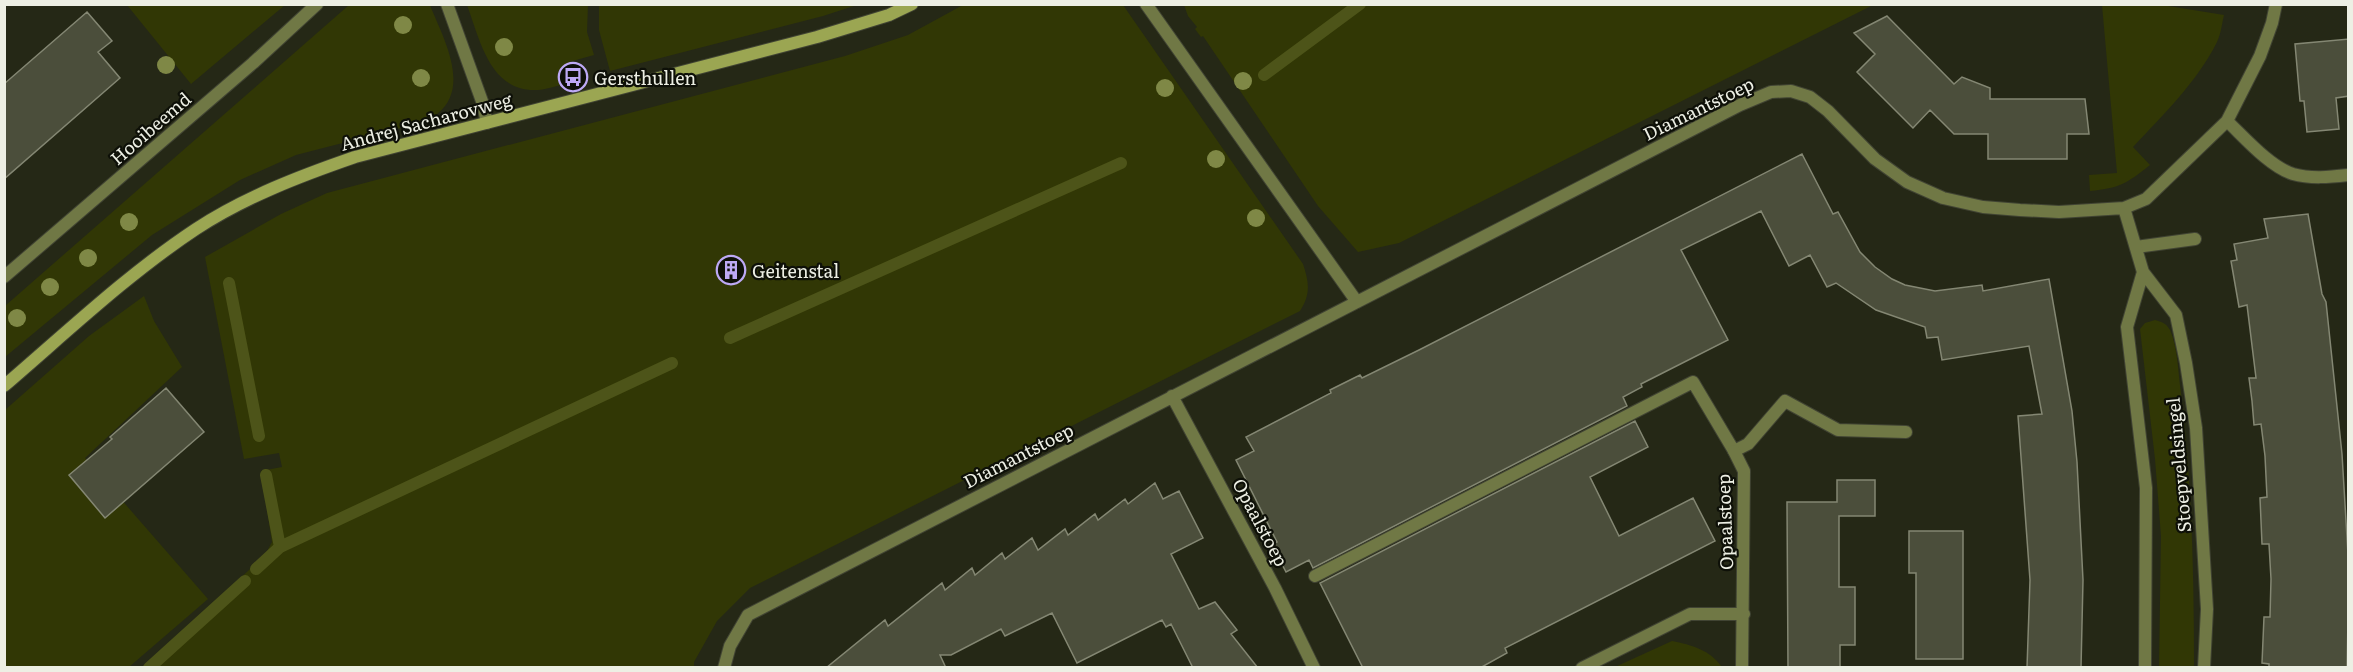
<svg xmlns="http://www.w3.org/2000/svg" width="2353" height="672" font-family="Literata,serif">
	<rect width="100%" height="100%" fill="#252816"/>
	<path fill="#313705" d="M 127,5 L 285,5 L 191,84 Z
		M 349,5 L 430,5 C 442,36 472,87 437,114 C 433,117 426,120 420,123 L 296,155 L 240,180 L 152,235 L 5,357 L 5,306 Z
		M 467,5 L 588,5 L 587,32 L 594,55 L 569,62 L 574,81 C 562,84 550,89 538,90 C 490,93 480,40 467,5 Z
		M 599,5 L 599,4 L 857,5 L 823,16 L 610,71 L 599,30 Z
		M 963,5 L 1123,5 L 1303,264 C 1309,282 1311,294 1300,311 L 750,588 L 717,621 L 694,662 L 694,667 L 145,667 L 265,555 L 272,542 L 261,471 L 282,467 L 279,453 L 244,459 L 205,257 L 281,214 L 327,193 L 845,56 L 908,35 Z
		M 1184,5 L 1184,4 L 1873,5 L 1399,243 L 1358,252 L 1318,206 L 1203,36 L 1201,37 L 1195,29 L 1197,27 L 1188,16 Z
		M 2102,5 L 2162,5 L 2224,15 C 2222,23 2221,34 2217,42 C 2197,82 2163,115 2133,147 L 2150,165 C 2126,184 2120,188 2090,191 L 2089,175 L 2117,173 Z
		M 144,296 L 154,321 L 182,367 L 85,458 L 208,599 L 129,667 L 5,668 L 5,410 L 89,336 Z
		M 2155,320 C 2162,322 2166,323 2170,330 C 2178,348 2178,373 2181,393 C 2192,484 2194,576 2194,667 L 2159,667 L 2161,536 L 2155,459 L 2140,329 L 2145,323 Z
		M 1672,641 C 1692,645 1710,650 1722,667 L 1615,667 Z"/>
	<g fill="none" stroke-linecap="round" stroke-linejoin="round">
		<path stroke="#4d5419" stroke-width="12" d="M 1264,75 L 1360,4
			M 229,283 L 259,436
			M 730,338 L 1121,163
			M 266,475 L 280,547
			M 256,569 L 280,547 L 672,363
			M 149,668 L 245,581"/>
	</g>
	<path fill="#4b4e3b" stroke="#848773" stroke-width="1.5" d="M 87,12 L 112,41 L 98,52 L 120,78 L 4,179 L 4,84 Z
		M 1887,16 L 1954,84 L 1962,77 L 1990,88 L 1990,99 L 2085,99 L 2089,134 L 2067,134 L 2067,159 L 1988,159 L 1988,134 L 1954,134 L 1930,110 L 1913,128 L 1857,72 L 1875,54 L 1854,33 Z
		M 2349,39 L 2349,96 L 2336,98 L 2339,129 L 2307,132 L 2304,101 L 2300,101 L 2295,44 Z
		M 1802,154 L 1833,214 L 1838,212 L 1860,252 L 1875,267 L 1892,279 L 1905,285 L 1935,291 L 1982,285 L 1983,291 L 2049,279 L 2072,411 L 2077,462 L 2083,580 L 2081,668 L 2027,668 L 2030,580 L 2018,416 L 2042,414 L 2029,346 L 1942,360 L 1938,337 L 1927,338 L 1925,327 L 1876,310 L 1836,283 L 1827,287 L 1810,255 L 1789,266 L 1761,211 L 1681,250 L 1728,340 L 1641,384 L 1642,387 L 1623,397 L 1627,406 L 1313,568 L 1309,560 L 1286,572 L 1272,545 L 1277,542 L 1236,460 L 1254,451 L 1246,437 L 1331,393 L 1330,390 L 1360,375 L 1362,378 L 1419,350 Z
		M 2308,214 L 2322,294 L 2326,302 L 2342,454 L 2349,571 L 2347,668 L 2269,668 L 2269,664 L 2262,663 L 2264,617 L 2270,617 L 2271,579 L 2269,544 L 2262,544 L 2260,498 L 2267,497 L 2265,456 L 2261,424 L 2254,425 L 2252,401 L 2249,378 L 2256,378 L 2247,305 L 2239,307 L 2231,261 L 2237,260 L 2234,244 L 2268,238 L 2264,219 Z
		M 166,388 L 204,432 L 105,518 L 69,475 L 112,439 L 110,437 Z
		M 1635,421 L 1648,447 L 1590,477 L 1619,536 L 1693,498 L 1715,541 L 1505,648 L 1507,653 L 1480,668 L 1363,668 L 1320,583 Z
		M 1837,480 L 1875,480 L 1875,516 L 1839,516 L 1839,587 L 1855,587 L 1855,645 L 1840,645 L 1840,668 L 1788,668 L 1787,502 L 1837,502 Z
		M 1155,483 L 1163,499 L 1179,491 L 1203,538 L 1171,554 L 1199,609 L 1215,602 L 1237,630 L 1231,634 L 1258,668 L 1193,668 L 1171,624 L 1166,627 L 1162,620 L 1077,663 L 1052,613 L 1005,636 L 1001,629 L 951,655 L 940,655 L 946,668 L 826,668 L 885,620 L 888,626 L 942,583 L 945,590 L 972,568 L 975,575 L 1002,553 L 1005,559 L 1032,538 L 1038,550 L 1065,529 L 1068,535 L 1095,514 L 1098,520 L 1125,499 L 1128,504 Z
		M 1909,531 L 1963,531 L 1963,659 L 1916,659 L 1916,573 L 1909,573 Z"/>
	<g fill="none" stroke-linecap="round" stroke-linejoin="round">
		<g stroke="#414433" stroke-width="14">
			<path id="lane" d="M 2136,247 L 2195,239
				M 1315,576 L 1693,382 L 1734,451 L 1748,444 L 1785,401 L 1838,430 L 1906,432"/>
		</g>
		<g stroke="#414433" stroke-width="14">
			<path id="street" d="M 447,4 L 483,104 L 487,123
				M 1146,4 L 1357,302
				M 2227,121 C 2244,137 2270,167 2293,174 C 2311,179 2330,177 2348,175
				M 2124,208 L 2143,272 L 2176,315 L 2186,363 L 2196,428 L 2207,609 L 2204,668
				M 2143,272 L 2127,327 L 2146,488 L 2145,668
				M 4,277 L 253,63 L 317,4
				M 1172,396 L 1275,588 L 1314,668
				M 1734,451 L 1744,471 L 1742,668
				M 724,668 L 730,646 L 748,615 L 1740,105 L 1771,92 L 1791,91 L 1810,97 L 1828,111 L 1875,159 L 1907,182 L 1943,198 L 1983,207 L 2020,210 L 2059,212 L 2124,208 L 2146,199 L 2227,121 L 2260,56 L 2272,23 L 2276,4
				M 1582,668 L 1690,614 L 1744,614"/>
		</g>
		<g stroke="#414433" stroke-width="14">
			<path id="secondary" d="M 4,386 C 67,332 128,274 196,229 C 245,197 300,176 355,157 L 817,37 L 889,15 L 912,4"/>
		</g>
		<use href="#lane" stroke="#707845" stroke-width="12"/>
		<use href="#street" stroke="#707845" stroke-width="12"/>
		<use href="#secondary" stroke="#9ba652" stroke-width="12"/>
	</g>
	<g fill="#7f8846">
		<circle cx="403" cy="25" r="9"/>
		<circle cx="504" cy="47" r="9"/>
		<circle cx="166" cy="65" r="9"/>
		<circle cx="421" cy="78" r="9"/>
		<circle cx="1243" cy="81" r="9"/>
		<circle cx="1165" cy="88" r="9"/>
		<circle cx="1216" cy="159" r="9"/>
		<circle cx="1256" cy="218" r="9"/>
		<circle cx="129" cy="222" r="9"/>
		<circle cx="88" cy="258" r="9"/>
		<circle cx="50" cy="287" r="9"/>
		<circle cx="17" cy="318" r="9"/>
	</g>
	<defs>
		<g id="bus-ring" transform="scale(1.5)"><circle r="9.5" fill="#0e1008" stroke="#bda9f5" stroke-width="1.5"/><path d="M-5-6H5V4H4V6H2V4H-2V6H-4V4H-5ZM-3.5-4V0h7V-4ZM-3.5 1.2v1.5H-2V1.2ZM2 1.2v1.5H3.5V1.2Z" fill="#bda9f5"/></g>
		<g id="building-ring" transform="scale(1.5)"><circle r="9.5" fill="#0e1008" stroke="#bda9f5" stroke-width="1.5"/><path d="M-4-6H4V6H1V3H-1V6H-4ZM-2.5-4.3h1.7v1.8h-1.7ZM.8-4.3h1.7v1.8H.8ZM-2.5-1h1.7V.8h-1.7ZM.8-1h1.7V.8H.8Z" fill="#bda9f5"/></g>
	</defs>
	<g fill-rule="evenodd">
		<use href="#bus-ring" x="573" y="77"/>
		<use href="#building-ring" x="731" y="270"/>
	</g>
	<g text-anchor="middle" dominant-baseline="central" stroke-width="4.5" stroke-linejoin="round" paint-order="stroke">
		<g font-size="18" fill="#edefe4" stroke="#0e1008" text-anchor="start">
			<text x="594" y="77">Gersthullen</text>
			<text x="752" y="270">Geitenstal</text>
		</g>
		<g font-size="18" fill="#edefe4" stroke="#0e1008">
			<text transform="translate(1698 108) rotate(-26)">Diamantstoep</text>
			<text transform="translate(426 121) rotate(-15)">Andrej Sacharovweg</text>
			<text transform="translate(150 128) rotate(-41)">Hooibeemd</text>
			<text transform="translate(1018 455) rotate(-27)">Diamantstoep</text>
			<text transform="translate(2178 465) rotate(-95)">Stoepveldsingel</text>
			<text transform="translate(1261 522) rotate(62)">Opaalstoep</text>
			<text transform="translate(1724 522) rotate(-92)">Opaalstoep</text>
		</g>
	</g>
	<rect width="2353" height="672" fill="none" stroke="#edefe4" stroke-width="12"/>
</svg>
